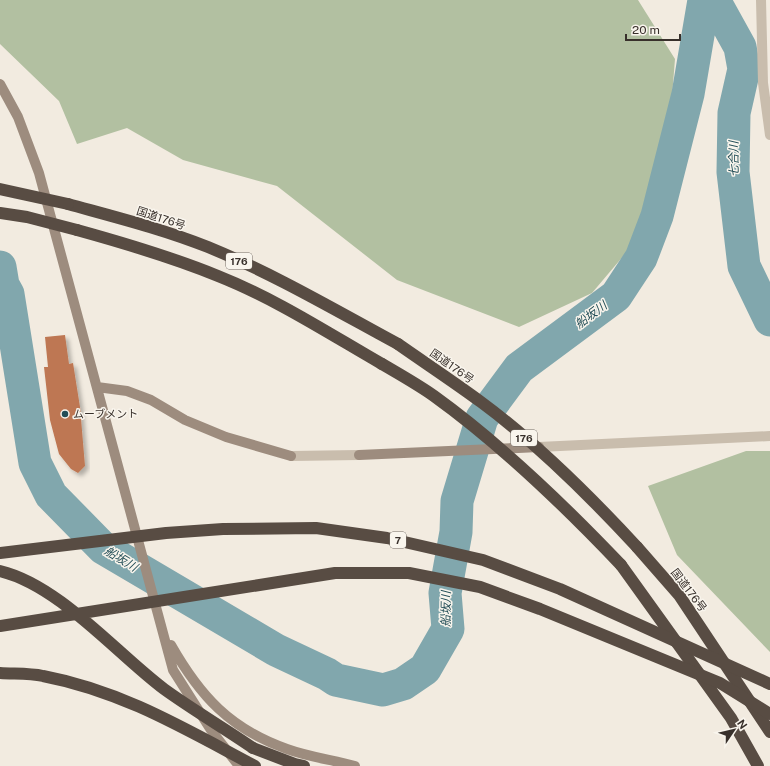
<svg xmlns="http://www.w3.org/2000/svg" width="770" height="766" font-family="'Public Sans','Noto Sans JP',sans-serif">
	<defs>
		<filter id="shadow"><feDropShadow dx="3.5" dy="3.5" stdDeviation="2" flood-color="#0004"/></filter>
	</defs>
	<rect width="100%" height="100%" fill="#f2ebe0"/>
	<path fill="#b2c0a1" d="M 0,0 L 638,0 L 675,59 L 663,209 L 592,293 L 519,327 L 397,280 L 277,186 L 183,160 L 127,128 L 77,144 L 59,101 L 0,44 Z
		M 746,451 L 770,451 L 770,652 L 677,555 L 648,486 Z"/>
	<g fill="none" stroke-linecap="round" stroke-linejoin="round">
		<path stroke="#81a7ad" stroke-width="33" d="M 714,0 L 740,47 L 744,69 L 734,113 L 733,172 L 744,266 L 770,320
			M 0,267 L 3,285 L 8,294 L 35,463 L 51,495 L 103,548 L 276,650 L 327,674 L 336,680 L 383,690 L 403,684 L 425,669 L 448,629 L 445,593 L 456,532 L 457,501 L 482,418 L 519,368 L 616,296 L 641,258 L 657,216 L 688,94 L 704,0"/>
	</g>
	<path fill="#be7752" filter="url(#shadow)" d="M 65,335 L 69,364 L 73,363 L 80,407 L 85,466 L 78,473 L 71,469 L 59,454 L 50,420 L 44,367 L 48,367 L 45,337 Z"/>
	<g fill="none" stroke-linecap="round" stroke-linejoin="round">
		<path stroke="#c9bdad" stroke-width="10" d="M 761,0 L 763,83 L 770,135
			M 539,447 L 770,436
			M 291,456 L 359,455"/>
		<path stroke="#9d8c7e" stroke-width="10" d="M 0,84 L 18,117 L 39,173 L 173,670 L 211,730 L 239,766
			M 97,387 L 127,391 L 151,400 L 185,420 L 226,437 L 291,456
			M 359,455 L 539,447
			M 171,645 C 200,696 230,729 287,749 C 309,757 333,760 355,766"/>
		<path stroke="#584c43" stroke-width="12" d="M 68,204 C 115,217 163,229 208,247 C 274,274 335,310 398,344
			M 77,230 C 124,243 172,257 218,276 C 276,299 328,333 382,364
			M 637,547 L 679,595 L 770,732
			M 621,565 L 731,718 L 758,766
			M 253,748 L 295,764 L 304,766"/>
		<path stroke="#584c43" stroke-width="12" d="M 0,189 L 68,204
			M 0,213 L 27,217 L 77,230
			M 398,344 C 425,363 454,382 481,402 C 538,444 589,495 637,547
			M 382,364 C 399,374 417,384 434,396 C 502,445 563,504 621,565
			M 0,553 L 166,533 L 223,529 L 316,528 L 387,538 L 483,560 L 560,589 L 770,684
			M 0,571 C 59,585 116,653 164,689 C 193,710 224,728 253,748
			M 0,626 L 335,573 L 409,573 L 480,587 L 540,609 L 720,683 L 770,714
			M 0,673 C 14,674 29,673 43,676 C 122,691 185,729 255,766"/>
	</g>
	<circle fill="#234e57" stroke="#f9f5ed" stroke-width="1.5" cx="65" cy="414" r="4"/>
	<g text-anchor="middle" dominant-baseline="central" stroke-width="3" stroke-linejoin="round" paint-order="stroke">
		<g fill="#f9f5ed" stroke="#726b65" stroke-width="1">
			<rect x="226" y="253" width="26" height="16" rx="3"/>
			<rect x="511" y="430" width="26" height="16" rx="3"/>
			<rect x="390" y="532" width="16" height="16" rx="3"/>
		</g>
		<g font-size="10" font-weight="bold" fill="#38302b">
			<text x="239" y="261">176</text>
			<text x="524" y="438">176</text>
			<text x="398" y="540">7</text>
		</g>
		<g font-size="11" fill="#38302b" stroke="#f9f5ed">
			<text transform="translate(161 218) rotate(18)">国道176号</text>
			<text transform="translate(452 366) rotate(35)">国道176号</text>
			<text transform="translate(689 590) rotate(53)">国道176号</text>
		</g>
		<g font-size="11" fill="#38302b" stroke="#f9f5ed" text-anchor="start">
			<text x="73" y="414">ムーブメント</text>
		</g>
		<g font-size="12" font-style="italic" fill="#234e57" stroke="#f9f5ed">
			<text transform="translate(734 159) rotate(-91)">七合川</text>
			<text transform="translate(591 315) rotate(-37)">船坂川</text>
			<text transform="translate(121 559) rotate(31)">船坂川</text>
			<text transform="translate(446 609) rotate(-89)">船坂川</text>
		</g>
	</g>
	<g transform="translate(734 730) rotate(55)" stroke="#f9f5ed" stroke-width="3" paint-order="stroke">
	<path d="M0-3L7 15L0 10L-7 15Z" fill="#38302b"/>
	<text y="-6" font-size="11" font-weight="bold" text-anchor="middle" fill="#38302b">N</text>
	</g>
	<path d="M626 34v6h54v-6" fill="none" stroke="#38302b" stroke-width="2"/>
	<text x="632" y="34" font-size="12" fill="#38302b" stroke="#f9f5ed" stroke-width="3" paint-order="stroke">20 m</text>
</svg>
